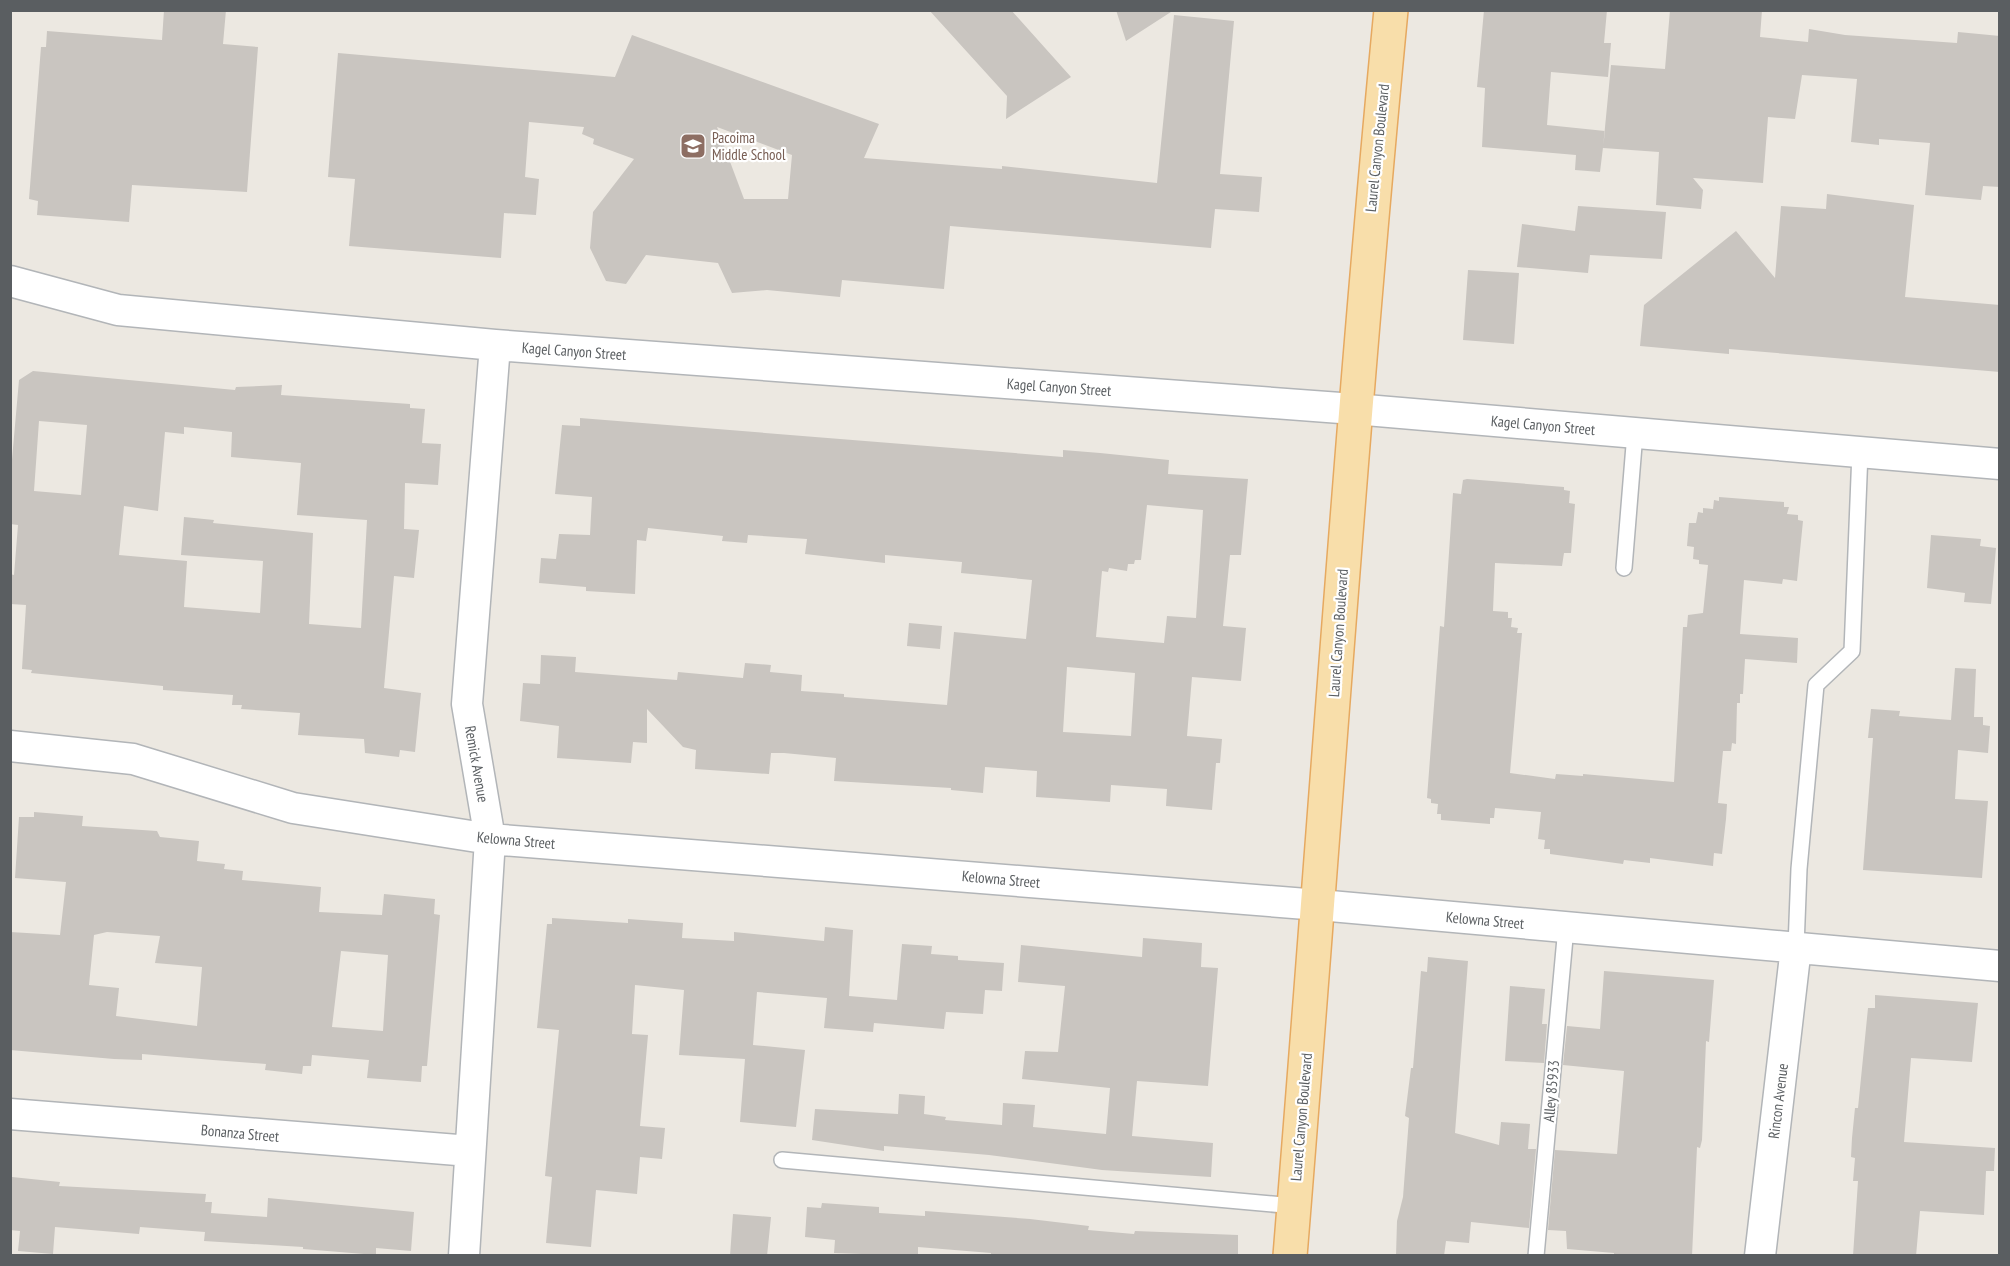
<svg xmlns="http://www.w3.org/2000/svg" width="2010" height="1266" font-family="'PT Sans Narrow',sans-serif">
	<rect width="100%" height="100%" fill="#ece8e1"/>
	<path fill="#c9c5c0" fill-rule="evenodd" d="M 164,10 L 226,10 L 223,44 L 258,47 L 247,192 L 132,185 L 129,222 L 37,215 L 38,201 L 29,199 L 41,47 L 46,47 L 47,31 L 162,40 Z
		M 929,10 L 1011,10 L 1071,77 L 1006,119 L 1007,96 Z
		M 1116,10 L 1174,10 L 1126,41 Z
		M 1484,10 L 1607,10 L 1604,43 L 1611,43 L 1608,77 L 1551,72 L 1547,125 L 1605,131 L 1600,172 L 1575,170 L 1576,155 L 1482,147 L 1485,88 L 1477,87 Z
		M 1670,10 L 1762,10 L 1760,37 L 1808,42 L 1809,29 L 1845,35 L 1957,43 L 1958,32 L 2000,36 L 2000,187 L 1983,186 L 1981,200 L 1925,195 L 1930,143 L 1879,139 L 1879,145 L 1851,142 L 1857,79 L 1802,75 L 1795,119 L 1768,117 L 1763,183 L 1693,178 L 1703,190 L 1701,209 L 1656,205 L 1659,152 L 1603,148 L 1611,65 L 1665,69 Z
		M 1174,15 L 1234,21 L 1220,174 L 1262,177 L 1259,212 L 1215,209 L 1211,248 L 950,226 L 944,289 L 842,280 L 840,297 L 767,290 L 732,293 L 718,263 L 646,255 L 626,284 L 606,281 L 590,248 L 593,212 L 634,159 L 593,144 L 594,139 L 582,134 L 584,127 L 529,122 L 525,177 L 539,179 L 536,215 L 504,213 L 501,258 L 349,246 L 355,179 L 328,177 L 338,53 L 615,77 L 632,35 L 879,124 L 864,158 L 1002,169 L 1002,166 L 1157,183 ZM 717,127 L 792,155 L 788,199 L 744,199 Z
		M 1827,194 L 1914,205 L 1905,297 L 2000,305 L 2000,372 L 1729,349 L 1729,354 L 1640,346 L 1644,305 L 1736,231 L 1775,278 L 1781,206 L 1826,209 Z
		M 1578,206 L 1666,212 L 1662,259 L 1590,255 L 1588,273 L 1517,267 L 1522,224 L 1575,231 Z
		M 1468,270 L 1519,273 L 1514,344 L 1463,340 Z
		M 33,371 L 235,390 L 236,387 L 282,385 L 281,395 L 410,404 L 410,408 L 425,409 L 422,443 L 441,444 L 438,485 L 405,483 L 404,529 L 419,530 L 414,578 L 394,576 L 384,688 L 421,693 L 415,752 L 400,750 L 399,757 L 365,753 L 364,739 L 298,735 L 300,713 L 241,709 L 242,705 L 232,705 L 233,695 L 163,690 L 163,686 L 31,673 L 32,670 L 22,669 L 26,605 L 10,604 L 10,574 L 14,575 L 18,525 L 10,524 L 10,482 L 19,380 ZM 39,421 L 87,425 L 81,495 L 34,491 ZM 184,427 L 232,432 L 231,457 L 301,463 L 297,515 L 367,520 L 361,628 L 309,624 L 313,533 L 213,523 L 214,520 L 184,517 L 181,555 L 263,561 L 260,613 L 184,607 L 187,561 L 119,555 L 124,506 L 158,511 L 165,432 L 184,434 Z
		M 580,418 L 1063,457 L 1063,450 L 1100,453 L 1169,460 L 1168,474 L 1248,479 L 1241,555 L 1230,555 L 1223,626 L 1246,628 L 1241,681 L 1192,677 L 1187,736 L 1222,739 L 1220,763 L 1216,763 L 1212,810 L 1166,806 L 1167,789 L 1111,785 L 1110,802 L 1036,797 L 1037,771 L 985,767 L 983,793 L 951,790 L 951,788 L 834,781 L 836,758 L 784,753 L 771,753 L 769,774 L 695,769 L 696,750 L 683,747 L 647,709 L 647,743 L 633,742 L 631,763 L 557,758 L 559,726 L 520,721 L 523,683 L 540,684 L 541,655 L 576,657 L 575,672 L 677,680 L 678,672 L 743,678 L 745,663 L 771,665 L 770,672 L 802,675 L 801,691 L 844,694 L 844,697 L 947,705 L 954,632 L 1026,639 L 1032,580 L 961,573 L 962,562 L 885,555 L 885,563 L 805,554 L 807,539 L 748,535 L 747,543 L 722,541 L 723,536 L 648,528 L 646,541 L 637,540 L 635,594 L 586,591 L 586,587 L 539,583 L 541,558 L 556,559 L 559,534 L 590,535 L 592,497 L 555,494 L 562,425 L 580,426 ZM 1147,505 L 1203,510 L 1196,618 L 1167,616 L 1164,643 L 1096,637 L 1102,571 L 1108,572 L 1109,568 L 1127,571 L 1128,564 L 1134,564 L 1135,560 L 1141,560 ZM 1067,667 L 1135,673 L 1131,736 L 1063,732 Z
		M 1467,479 L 1564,487 L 1564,490 L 1570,491 L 1569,503 L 1575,504 L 1571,553 L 1564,553 L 1562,566 L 1495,563 L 1493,611 L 1508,612 L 1508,618 L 1512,618 L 1511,627 L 1518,628 L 1517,633 L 1522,633 L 1510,773 L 1555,779 L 1556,774 L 1583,776 L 1583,774 L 1674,782 L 1683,627 L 1687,627 L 1688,615 L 1703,613 L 1708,565 L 1699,564 L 1699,560 L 1693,559 L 1694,547 L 1687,546 L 1689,523 L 1696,523 L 1698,512 L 1703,513 L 1703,508 L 1713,509 L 1714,500 L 1719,501 L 1719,497 L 1784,502 L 1784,507 L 1789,507 L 1787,514 L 1798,515 L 1798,520 L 1803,521 L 1797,581 L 1783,579 L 1782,584 L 1744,580 L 1740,634 L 1798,638 L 1797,663 L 1745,659 L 1743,694 L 1740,694 L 1740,703 L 1737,703 L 1736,744 L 1732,743 L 1731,751 L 1723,751 L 1718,803 L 1727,804 L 1726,819 L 1722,854 L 1714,853 L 1713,866 L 1650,858 L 1650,863 L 1624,860 L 1623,864 L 1550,854 L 1550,849 L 1544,849 L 1545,840 L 1538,839 L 1541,812 L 1495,808 L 1494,818 L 1490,818 L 1490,824 L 1441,820 L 1441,814 L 1437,814 L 1438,804 L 1431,803 L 1431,799 L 1427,798 L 1440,626 L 1444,627 L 1453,493 L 1461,494 L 1463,480 Z
		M 1931,535 L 1981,539 L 1980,546 L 1996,548 L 1991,604 L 1964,602 L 1965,593 L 1927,588 Z
		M 909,623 L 942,626 L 940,649 L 907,646 Z
		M 1955,668 L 1976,669 L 1974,717 L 1983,717 L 1983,725 L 1990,726 L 1988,753 L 1958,750 L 1955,799 L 1988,801 L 1982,878 L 1863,870 L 1873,738 L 1868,738 L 1871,709 L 1900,711 L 1899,716 L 1951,720 Z
		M 34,812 L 83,816 L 82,826 L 157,831 L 160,837 L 199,841 L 197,861 L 225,864 L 224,869 L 243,871 L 242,880 L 321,887 L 319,912 L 382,915 L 384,894 L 435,899 L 434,914 L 440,915 L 438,938 L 427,1066 L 422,1066 L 421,1082 L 367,1078 L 369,1060 L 312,1055 L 311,1066 L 303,1066 L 302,1074 L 265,1070 L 266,1064 L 213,1060 L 142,1054 L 142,1060 L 114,1059 L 10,1050 L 10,932 L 60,935 L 66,882 L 15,878 L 19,817 L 34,817 ZM 107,932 L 160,936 L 155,963 L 202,967 L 197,1026 L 116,1016 L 119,988 L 89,985 L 94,935 ZM 341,951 L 388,955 L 383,1031 L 332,1027 Z
		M 552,918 L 628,923 L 628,919 L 683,923 L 682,938 L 734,941 L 734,932 L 824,941 L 825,927 L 853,930 L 849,996 L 897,1000 L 902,944 L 932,946 L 931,954 L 958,956 L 958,960 L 1004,963 L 1002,991 L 985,990 L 983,1014 L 946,1012 L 944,1029 L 874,1023 L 873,1032 L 824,1028 L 827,998 L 757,992 L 753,1045 L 805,1050 L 796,1127 L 740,1122 L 745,1059 L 679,1055 L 684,990 L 635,985 L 632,1034 L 648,1035 L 640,1126 L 665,1128 L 662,1159 L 640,1157 L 637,1194 L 596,1190 L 591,1247 L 546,1243 L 552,1177 L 545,1176 L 559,1030 L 537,1028 L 547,924 L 552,924 Z
		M 1143,938 L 1202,943 L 1201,967 L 1218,968 L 1208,1086 L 1137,1081 L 1132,1136 L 1213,1143 L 1211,1177 L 1102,1170 L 989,1155 L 884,1146 L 884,1151 L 812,1140 L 815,1109 L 898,1114 L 899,1094 L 925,1096 L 924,1114 L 946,1117 L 945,1120 L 1002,1125 L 1003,1103 L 1035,1105 L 1033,1127 L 1106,1134 L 1110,1088 L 1022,1079 L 1025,1051 L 1058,1052 L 1065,986 L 1018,982 L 1021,945 L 1142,957 Z
		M 1428,957 L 1468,961 L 1455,1133 L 1499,1145 L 1501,1122 L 1530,1124 L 1528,1149 L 1536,1149 L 1529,1228 L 1471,1222 L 1469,1243 L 1446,1241 L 1444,1256 L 1396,1256 L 1397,1221 L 1403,1197 L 1409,1118 L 1405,1116 L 1411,1068 L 1413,1068 L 1421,971 L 1427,972 Z
		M 1604,971 L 1714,980 L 1709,1042 L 1706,1041 L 1702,1140 L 1700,1148 L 1697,1147 L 1692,1256 L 1614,1256 L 1614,1253 L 1567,1249 L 1566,1231 L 1548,1230 L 1555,1150 L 1617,1154 L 1624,1071 L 1563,1065 L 1567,1026 L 1600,1029 Z
		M 1510,986 L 1545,989 L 1542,1024 L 1547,1024 L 1544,1063 L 1505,1061 Z
		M 1875,995 L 1978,1003 L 1972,1062 L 1911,1058 L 1904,1142 L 1995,1148 L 1994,1171 L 1986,1171 L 1984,1215 L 1920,1211 L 1916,1256 L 1853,1256 L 1858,1181 L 1853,1181 L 1855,1158 L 1851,1157 L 1852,1138 L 1855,1108 L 1858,1108 L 1868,1008 L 1875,1008 Z
		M 12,1177 L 60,1182 L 59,1186 L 206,1194 L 205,1202 L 212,1202 L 211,1213 L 267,1217 L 268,1198 L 414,1212 L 411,1251 L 376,1248 L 376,1255 L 303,1249 L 303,1247 L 204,1241 L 205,1232 L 140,1227 L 139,1234 L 55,1227 L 53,1254 L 18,1251 L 20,1231 L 10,1230 Z
		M 822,1203 L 879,1207 L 879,1213 L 925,1216 L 925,1211 L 1030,1219 L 1089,1226 L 1088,1230 L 1134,1234 L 1135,1231 L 1238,1235 L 1238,1256 L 991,1256 L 991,1253 L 918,1247 L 918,1256 L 834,1253 L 835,1240 L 805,1237 L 807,1207 L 821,1208 Z
		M 733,1214 L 771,1217 L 767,1256 L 730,1256 Z"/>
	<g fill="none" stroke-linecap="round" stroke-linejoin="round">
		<g stroke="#b2b5b8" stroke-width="18">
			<path id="lane" d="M 1624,568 L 1635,433
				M 1796,947 L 1799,869 L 1816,685 L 1852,651 L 1860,452
				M 782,1160 L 1294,1206
				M 1536,1256 L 1566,927"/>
		</g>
		<g stroke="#b2b5b8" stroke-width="33">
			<path id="street" d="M 10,281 L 118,310 L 495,345 L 1354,409 L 2000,464
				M 10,746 L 133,759 L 293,808 L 490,839 L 1319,905 L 2000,966
				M 10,1114 L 470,1151
				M 464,1256 L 490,839 L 467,704 L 495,345
				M 1760,1256 L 1796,947"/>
		</g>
		<g stroke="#e6a960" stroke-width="36">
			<path id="primary" d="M 1290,1256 C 1324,840 1351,425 1391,10"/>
		</g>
		<use href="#lane" stroke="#fff" stroke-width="15"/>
		<use href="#street" stroke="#fff" stroke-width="30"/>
		<use href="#primary" stroke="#f8deaa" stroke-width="33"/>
	</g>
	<defs>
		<g id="school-square" transform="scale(1.35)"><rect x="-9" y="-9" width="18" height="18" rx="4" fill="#8d6e63" stroke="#fff"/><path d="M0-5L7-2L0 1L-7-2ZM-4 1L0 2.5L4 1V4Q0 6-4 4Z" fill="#fff"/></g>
	</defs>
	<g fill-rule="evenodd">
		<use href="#school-square" x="693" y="146"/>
	</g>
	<g text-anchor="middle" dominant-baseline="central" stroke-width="4.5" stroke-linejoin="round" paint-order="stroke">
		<g font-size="15" fill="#785e54" stroke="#fff" text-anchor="start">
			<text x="712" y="137">Pacoima<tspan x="712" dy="17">Middle School</tspan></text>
		</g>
		<g font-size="15" fill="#5a5e61" stroke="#fff">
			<text transform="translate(1377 148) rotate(-84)">Laurel Canyon Boulevard</text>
			<text transform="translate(574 351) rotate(4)">Kagel Canyon Street</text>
			<text transform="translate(1059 387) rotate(4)">Kagel Canyon Street</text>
			<text transform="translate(1543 425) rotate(5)">Kagel Canyon Street</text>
			<text transform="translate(1338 633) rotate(-86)">Laurel Canyon Boulevard</text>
			<text transform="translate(477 764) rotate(80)">Remick Avenue</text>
			<text transform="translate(516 840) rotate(5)">Kelowna Street</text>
			<text transform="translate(1001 879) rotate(5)">Kelowna Street</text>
			<text transform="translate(1485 920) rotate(5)">Kelowna Street</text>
			<text transform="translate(1551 1091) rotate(-85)">Alley 85933</text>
			<text transform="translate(1778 1101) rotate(-83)">Rincon Avenue</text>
			<text transform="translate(1301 1117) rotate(-85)">Laurel Canyon Boulevard</text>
			<text transform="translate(240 1133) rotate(5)">Bonanza Street</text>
		</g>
	</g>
	<rect width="2010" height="1266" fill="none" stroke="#5a5e61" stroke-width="24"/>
</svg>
